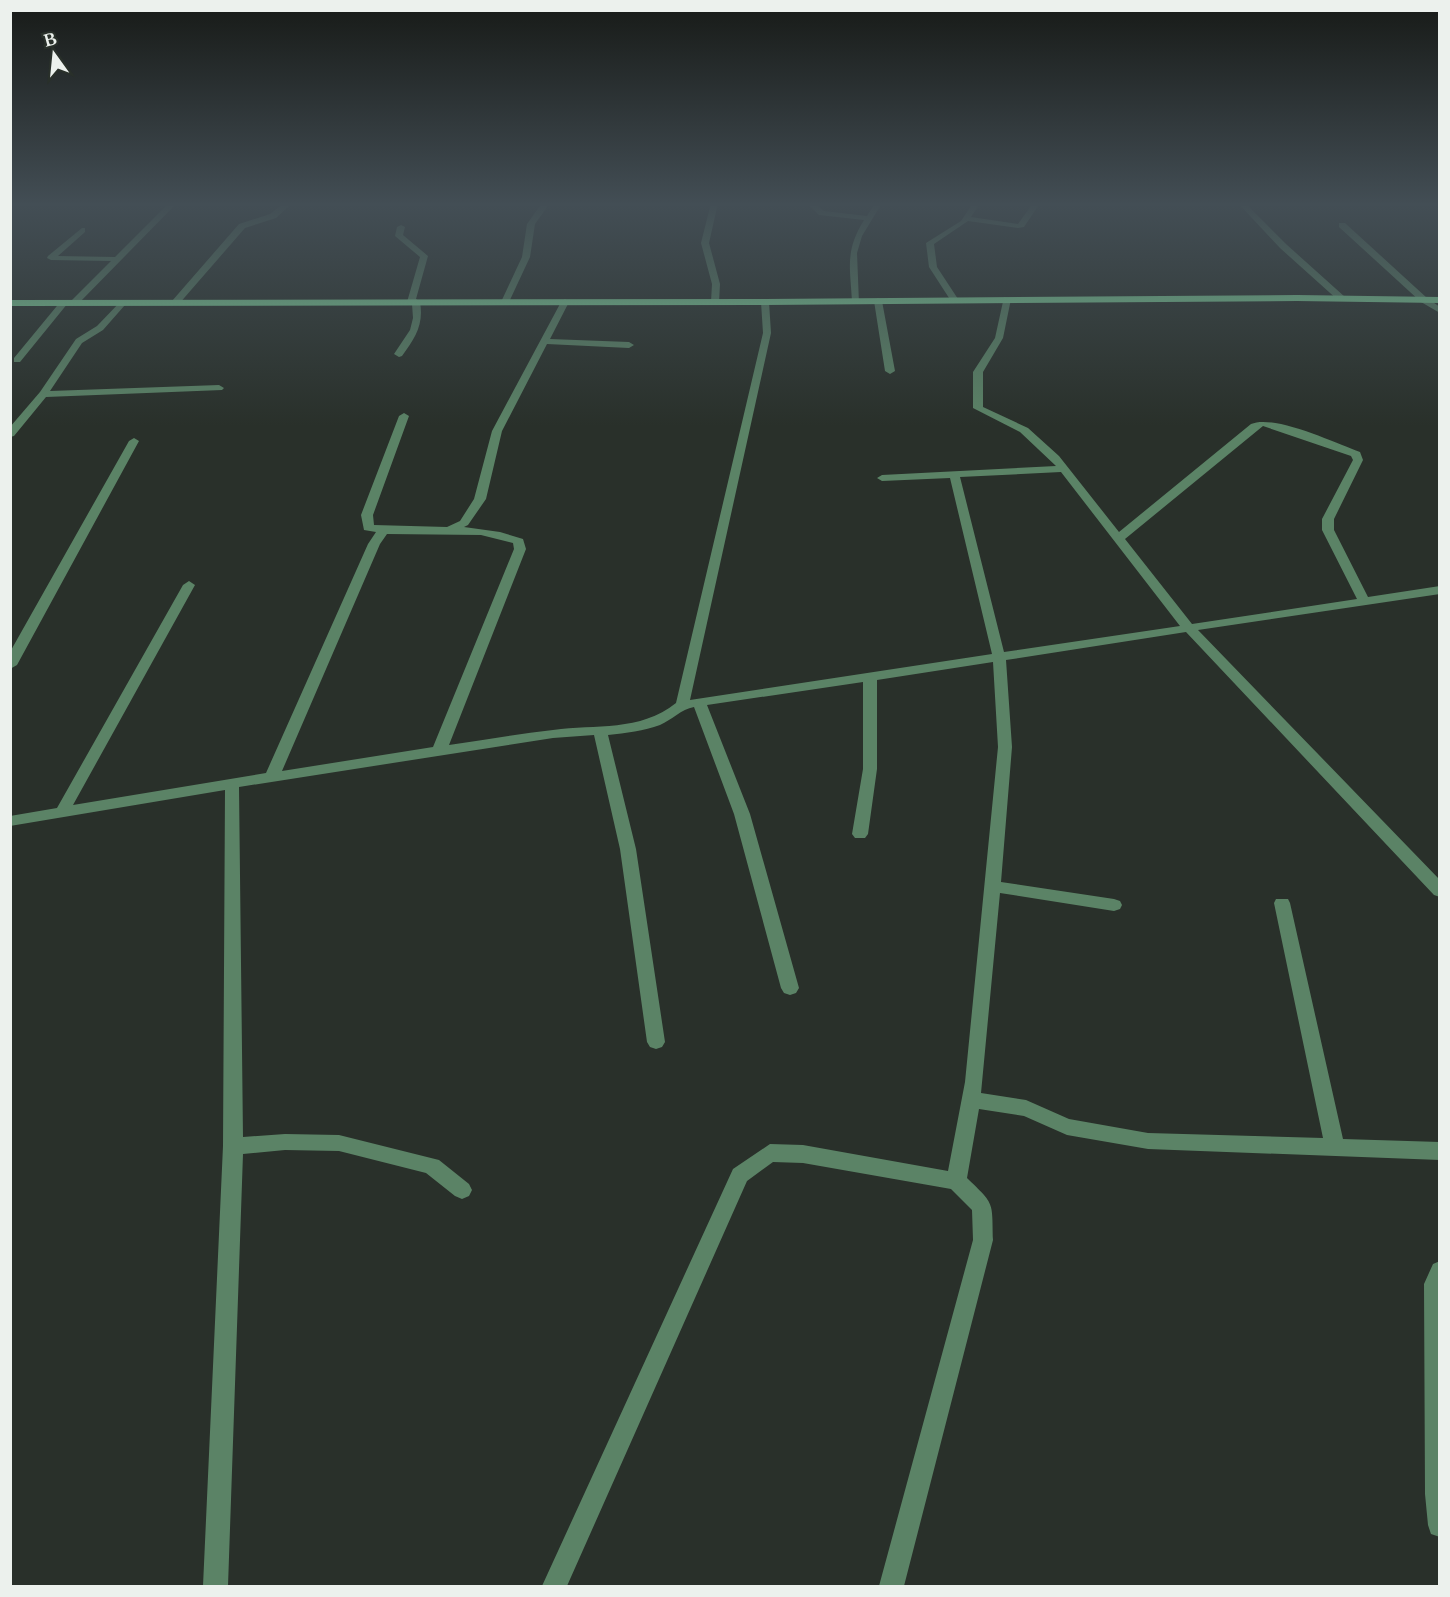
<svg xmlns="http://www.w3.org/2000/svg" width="1450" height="1597" font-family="'Libre Baskerville',serif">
	<rect width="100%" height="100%" fill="#29302a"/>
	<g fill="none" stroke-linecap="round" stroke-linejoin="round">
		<path fill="#5b8366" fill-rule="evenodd" d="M 169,203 L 177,203 L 77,305 L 71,305 L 71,301 L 111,261 L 51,260 L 47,258 L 48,256 L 82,228 L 85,228 L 85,232 L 58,256 L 115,257 Z
			M 284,203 L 292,203 L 276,218 L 245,228 L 178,305 L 172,305 L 172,301 L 239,224 L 270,214 Z
			M 542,203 L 550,203 L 535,224 L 530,257 L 509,302 L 502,304 L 501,302 L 522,257 L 527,224 Z
			M 711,203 L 718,203 L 709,243 L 720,284 L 719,302 L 715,305 L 711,302 L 712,284 L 701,243 Z
			M 807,203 L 814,203 L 824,211 L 867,216 L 875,203 L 882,203 L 862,236 L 857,253 L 859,303 L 852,301 C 850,266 845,251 864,220 L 819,215 Z
			M 973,203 L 980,203 L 971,217 L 1018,224 L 1033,203 L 1040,203 L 1024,227 L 1018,228 L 968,221 L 934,244 L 937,267 L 958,299 L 954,302 L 951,301 L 929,267 L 926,243 L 961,221 Z
			M 1238,203 L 1245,203 L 1286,244 L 1345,297 L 1345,301 L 1339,301 L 1280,248 Z
			M 1339,223 L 1345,223 L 1427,298 L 1440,307 L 1440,313 L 1421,302 L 1339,227 Z
			M 401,225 L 405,227 L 403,235 L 428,256 L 416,299 L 420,302 C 424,325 415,338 402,356 L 399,357 L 394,354 L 410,330 L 413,318 L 412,304 L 407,302 L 420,257 L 395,236 L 397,227 Z
			M 1004,297 L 1011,299 L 1003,338 L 983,372 L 983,407 L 1028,428 L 1059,456 L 1119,532 L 1251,424 C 1274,414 1335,443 1360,452 L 1363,460 L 1334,519 L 1334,530 L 1368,597 L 1440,586 L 1440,594 L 1198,630 L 1440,880 L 1440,897 L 1434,895 L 1186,632 L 1006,660 L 1012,747 L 1001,882 L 1114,899 L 1120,901 L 1122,905 L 1120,909 L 1114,911 L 1000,893 L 981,1093 L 1026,1100 L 1069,1119 L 1148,1133 L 1323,1138 L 1274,903 L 1276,899 L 1288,899 L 1290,903 L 1343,1139 L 1440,1142 L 1440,1160 L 1148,1149 L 1067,1135 L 1024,1116 L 979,1109 L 967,1178 C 995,1205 992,1201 993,1240 L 904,1586 L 879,1586 L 973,1240 L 972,1210 L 951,1189 L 803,1163 L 773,1162 L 747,1181 L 567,1586 L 542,1586 L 733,1169 L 770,1144 L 803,1145 L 948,1171 L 965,1082 L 998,747 L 993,662 L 877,680 L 877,769 L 868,834 L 865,838 L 855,838 L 852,834 L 863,769 L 863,682 L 707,705 L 750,814 L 799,988 L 796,993 L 790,995 L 784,993 L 781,988 L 734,814 L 694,707 C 681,709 672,720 660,725 C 644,731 626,733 608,735 L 636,849 L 665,1042 L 662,1047 L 656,1049 L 650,1047 L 647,1042 L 620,849 L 594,735 L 553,738 L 239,787 L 243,1137 L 285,1134 L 339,1135 L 439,1160 L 469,1184 L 472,1190 L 469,1196 L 462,1199 L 455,1196 L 426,1173 L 339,1151 L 285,1150 L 243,1154 L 228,1586 L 203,1586 L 223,1146 L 225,790 L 10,826 L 10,816 L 57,808 L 183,585 L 189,581 L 195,585 L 73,805 L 266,773 L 368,544 L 376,532 L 364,530 L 361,515 L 399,416 L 404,413 L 409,416 L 373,515 L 374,525 L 447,527 L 460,521 L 474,499 L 492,431 L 561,302 L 565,299 L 569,302 L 550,339 L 629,342 L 634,345 L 629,348 L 547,344 L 502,431 L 486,499 L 468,525 L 464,527 L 500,532 L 523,539 L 526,549 L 449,745 C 483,740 518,734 553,730 C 596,724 640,732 676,703 L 763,333 L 761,302 L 765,299 L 769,302 L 771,333 L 690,700 L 992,654 L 950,478 L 882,481 L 877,478 L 882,475 L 1056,466 L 1020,432 L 973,408 L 973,372 L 995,338 ZM 1263,426 L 1351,456 L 1353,460 L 1322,519 L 1322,530 L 1357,599 L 1192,624 L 1125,539 ZM 1061,472 L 1180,626 L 1004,652 L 960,477 ZM 387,534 L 481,535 L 513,543 L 514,549 L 433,747 L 282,771 L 380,544 Z
			M 878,298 L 882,301 L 895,371 L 890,374 L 885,371 L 874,301 Z
			M 122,300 L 125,301 L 125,305 L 103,330 L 82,343 L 50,391 L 219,385 L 224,388 L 222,390 L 46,397 L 14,436 L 10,437 L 10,427 L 40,392 L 76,339 L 97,326 Z
			M 61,301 L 68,303 L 20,362 L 14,362 L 14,358 Z
			M 134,438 L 139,441 L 17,665 L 10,669 L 10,652 L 129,441 Z
			M 1440,1261 L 1440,1537 L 1431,1534 L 1428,1525 L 1425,1494 L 1424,1284 L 1433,1264 Z"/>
		<path fill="#83d89c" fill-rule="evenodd" d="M 1297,295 L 1440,297 L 1440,303 L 1297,301 L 765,305 L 10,306 L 10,300 L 765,299 Z"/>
	</g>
	<linearGradient id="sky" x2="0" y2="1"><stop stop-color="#171a17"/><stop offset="0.48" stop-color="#434e55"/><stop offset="1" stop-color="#434e55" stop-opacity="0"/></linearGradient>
	<rect width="1450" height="426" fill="url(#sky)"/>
	<rect width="1450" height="1597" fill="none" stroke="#ecf1ed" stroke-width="24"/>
	<g transform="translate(54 54) rotate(345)" stroke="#29302a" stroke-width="4.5" paint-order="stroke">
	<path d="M0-4.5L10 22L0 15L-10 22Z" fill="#ecf1ed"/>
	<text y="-9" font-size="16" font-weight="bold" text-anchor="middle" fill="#ecf1ed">B</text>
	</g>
</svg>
